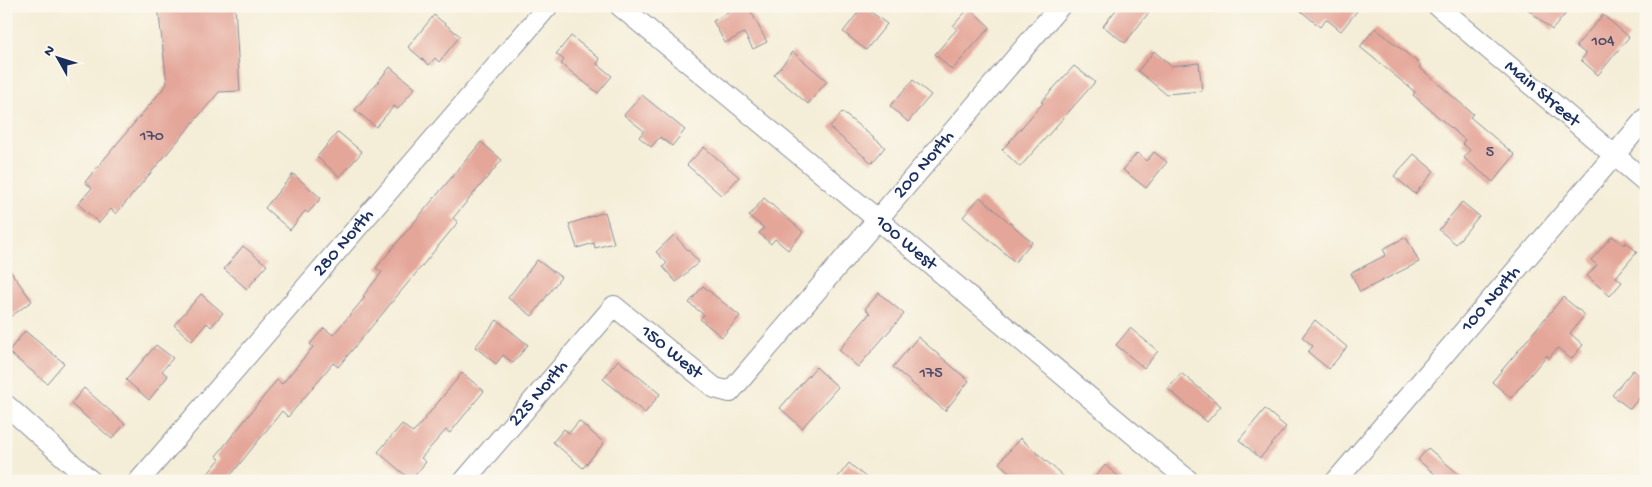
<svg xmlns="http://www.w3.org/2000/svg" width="1652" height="487" font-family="'Gochi Hand',sans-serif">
	<rect width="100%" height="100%" fill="#fbf7ec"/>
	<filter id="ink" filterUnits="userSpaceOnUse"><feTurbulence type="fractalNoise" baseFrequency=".02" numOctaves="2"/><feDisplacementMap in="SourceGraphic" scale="10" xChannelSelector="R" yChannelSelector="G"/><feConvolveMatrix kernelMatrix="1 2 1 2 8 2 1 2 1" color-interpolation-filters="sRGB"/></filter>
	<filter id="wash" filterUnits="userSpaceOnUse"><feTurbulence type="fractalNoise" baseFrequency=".0096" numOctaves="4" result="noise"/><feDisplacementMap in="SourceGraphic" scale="20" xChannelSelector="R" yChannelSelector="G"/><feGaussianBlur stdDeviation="1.12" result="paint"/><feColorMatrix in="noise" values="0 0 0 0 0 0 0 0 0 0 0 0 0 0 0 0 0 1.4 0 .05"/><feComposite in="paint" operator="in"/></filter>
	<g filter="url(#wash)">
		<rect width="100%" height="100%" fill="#f4edd7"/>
		<g id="blocks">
			<path fill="#e4a699" d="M 158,6 L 235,6 L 240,91 L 219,92 L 116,214 L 111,209 L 99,223 L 78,204 L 92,188 L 85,182 L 167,84 Z
				M 740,6 L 748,6 L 767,42 L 753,49 L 744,33 L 725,43 L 713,21 Z
				M 863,6 L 887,24 L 866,50 L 843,32 Z
				M 1119,6 L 1154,6 L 1125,43 L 1103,26 Z
				M 1295,6 L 1361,6 L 1341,31 L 1326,19 L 1320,27 Z
				M 1524,6 L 1560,6 L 1567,12 L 1552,30 Z
				M 969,8 L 990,27 L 952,70 L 935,54 L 957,29 L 953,26 Z
				M 434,15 L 460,36 L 439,62 L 435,58 L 429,65 L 408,47 Z
				M 1603,15 L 1629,37 L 1598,75 L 1581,60 L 1586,54 L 1576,46 Z
				M 1375,28 L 1421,65 L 1419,67 L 1473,114 L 1470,117 L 1515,155 L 1493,182 L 1464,158 L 1470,150 L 1462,143 L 1465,140 L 1413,95 L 1415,92 L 1360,47 Z
				M 571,36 L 600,59 L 597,64 L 612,76 L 598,93 L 561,64 L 564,60 L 556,54 Z
				M 1154,51 L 1171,66 L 1199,63 L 1202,91 L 1166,94 L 1138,71 Z
				M 793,52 L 827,81 L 808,104 L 774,75 Z
				M 1074,66 L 1095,82 L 1020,167 L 1002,150 L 1043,103 L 1041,102 Z
				M 390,67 L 415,88 L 398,109 L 394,106 L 376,127 L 355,110 Z
				M 913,80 L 931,95 L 908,122 L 890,106 Z
				M 642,95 L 685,130 L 672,146 L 660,137 L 651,147 L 639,137 L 644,131 L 624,115 Z
				M 842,112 L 885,147 L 872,163 L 830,128 Z
				M 338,132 L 362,152 L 340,177 L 317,157 Z
				M 481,142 L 502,160 L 453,218 L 458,222 L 417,272 L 338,367 L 333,363 L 288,417 L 282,411 L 226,481 L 202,481 L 220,459 L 216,456 L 277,380 L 282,384 L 313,347 L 310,344 L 324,328 L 333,335 L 365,297 L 363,296 L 382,272 L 376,268 Z
				M 704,147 L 739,177 L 722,196 L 687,165 Z
				M 1154,152 L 1167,162 L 1146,188 L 1123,170 L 1137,153 L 1147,161 Z
				M 1414,154 L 1434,171 L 1415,194 L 1394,176 Z
				M 293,174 L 321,198 L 308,213 L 305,211 L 290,230 L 265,208 Z
				M 980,197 L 1032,242 L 1015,262 L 963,217 Z
				M 764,198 L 803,232 L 788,250 L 775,239 L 771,244 L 759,233 L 764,228 L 749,216 Z
				M 1462,202 L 1479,216 L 1456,244 L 1439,230 Z
				M 605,212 L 614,243 L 595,248 L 594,243 L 577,248 L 569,224 Z
				M 674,235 L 699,262 L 676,282 L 663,267 L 667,263 L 656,252 Z
				M 1612,236 L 1624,245 L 1626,242 L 1637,252 L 1616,277 L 1622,282 L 1610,296 L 1587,276 L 1597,265 L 1591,260 Z
				M 1406,237 L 1419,262 L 1360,292 L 1351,273 L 1386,255 L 1383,249 Z
				M 243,246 L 267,265 L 247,289 L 224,269 Z
				M 537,260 L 561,277 L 532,316 L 508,298 Z
				M 6,265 L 32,301 L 6,320 Z
				M 703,286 L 740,316 L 722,337 L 700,319 L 704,315 L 689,303 Z
				M 879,293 L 904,314 L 858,367 L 839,350 L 870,313 L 865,309 Z
				M 201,294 L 223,313 L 211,327 L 207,323 L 192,341 L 174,325 Z
				M 1563,297 L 1585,315 L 1570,333 L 1583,345 L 1571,359 L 1558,348 L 1549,358 L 1547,355 L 1511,398 L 1492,382 Z
				M 497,320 L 528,345 L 513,363 L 503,355 L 496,364 L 475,347 Z
				M 1315,320 L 1347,347 L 1329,369 L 1308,352 L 1313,346 L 1302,337 Z
				M 1130,328 L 1158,351 L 1144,368 L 1116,345 Z
				M 25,331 L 64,363 L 47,383 L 8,352 Z
				M 918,337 L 969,381 L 945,411 L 893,367 Z
				M 156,345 L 173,358 L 162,371 L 168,376 L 149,400 L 126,380 Z
				M 618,360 L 660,394 L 645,413 L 603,379 Z
				M 816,367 L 838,387 L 802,428 L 780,408 Z
				M 1633,370 L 1646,381 L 1646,390 L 1630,409 L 1612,395 Z
				M 462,373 L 484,391 L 450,433 L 446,430 L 421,458 L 426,462 L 411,480 L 378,452 L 402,424 L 413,433 Z
				M 1181,373 L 1221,406 L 1207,422 L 1168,389 Z
				M 84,388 L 125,424 L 112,439 L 71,404 Z
				M 1265,409 L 1286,427 L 1260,458 L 1239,440 Z
				M 579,421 L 604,443 L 583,468 L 553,442 L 564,429 L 569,433 Z
				M 1020,438 L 1069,481 L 1019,481 L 999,463 Z
				M 1428,448 L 1467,481 L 1443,481 L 1418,460 Z
				M 849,463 L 870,481 L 835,481 Z
				M 1105,465 L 1124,481 L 1092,481 Z"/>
		</g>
	</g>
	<g filter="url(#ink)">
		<use href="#blocks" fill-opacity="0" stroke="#888e9a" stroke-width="1"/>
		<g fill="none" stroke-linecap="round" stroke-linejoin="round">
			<g stroke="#888e9a" stroke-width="22">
				<g id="minor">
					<path id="s1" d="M 620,6 L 877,219 L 1189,481"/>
					<path id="s2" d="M 1438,6 L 1646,182"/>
					<path d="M 6,405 L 91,481"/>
					<path id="s3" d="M 139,481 L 548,6"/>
					<path id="s4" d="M 464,481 L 614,306 L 715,388 L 730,392 L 1060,6"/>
					<path id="s5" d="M 1336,481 L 1646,118"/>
				</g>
			</g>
			<use href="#minor" stroke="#fff" stroke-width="20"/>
		</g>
	</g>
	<g text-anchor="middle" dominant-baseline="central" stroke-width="4.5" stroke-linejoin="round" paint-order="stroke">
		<g font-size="16" fill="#4d4d6d">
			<text x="1603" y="42">104</text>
			<text x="152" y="137">170</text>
			<text x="1490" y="153">5</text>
			<text x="931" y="374">175</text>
		</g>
		<g font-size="19" fill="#1b2f5e" stroke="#fbf7ec">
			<text stroke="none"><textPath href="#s2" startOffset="136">Main Street</textPath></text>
			<text stroke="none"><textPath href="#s4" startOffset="675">200 North</textPath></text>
			<text stroke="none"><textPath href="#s1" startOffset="371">100 West</textPath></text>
			<text stroke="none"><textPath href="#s3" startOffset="314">280 North</textPath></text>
			<text stroke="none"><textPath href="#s5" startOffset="239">100 North</textPath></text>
			<text stroke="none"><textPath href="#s4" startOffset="304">150 West</textPath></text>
			<text stroke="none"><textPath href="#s4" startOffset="115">225 North</textPath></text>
		</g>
	</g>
	<rect width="1652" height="487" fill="none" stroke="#fbf7ec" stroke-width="25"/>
	<g transform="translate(58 58) rotate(309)" stroke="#fbf7ec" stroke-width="4" paint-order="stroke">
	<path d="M0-4L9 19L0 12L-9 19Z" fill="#1b2f5e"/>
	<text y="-8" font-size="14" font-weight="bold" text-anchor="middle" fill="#1b2f5e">N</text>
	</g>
</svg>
